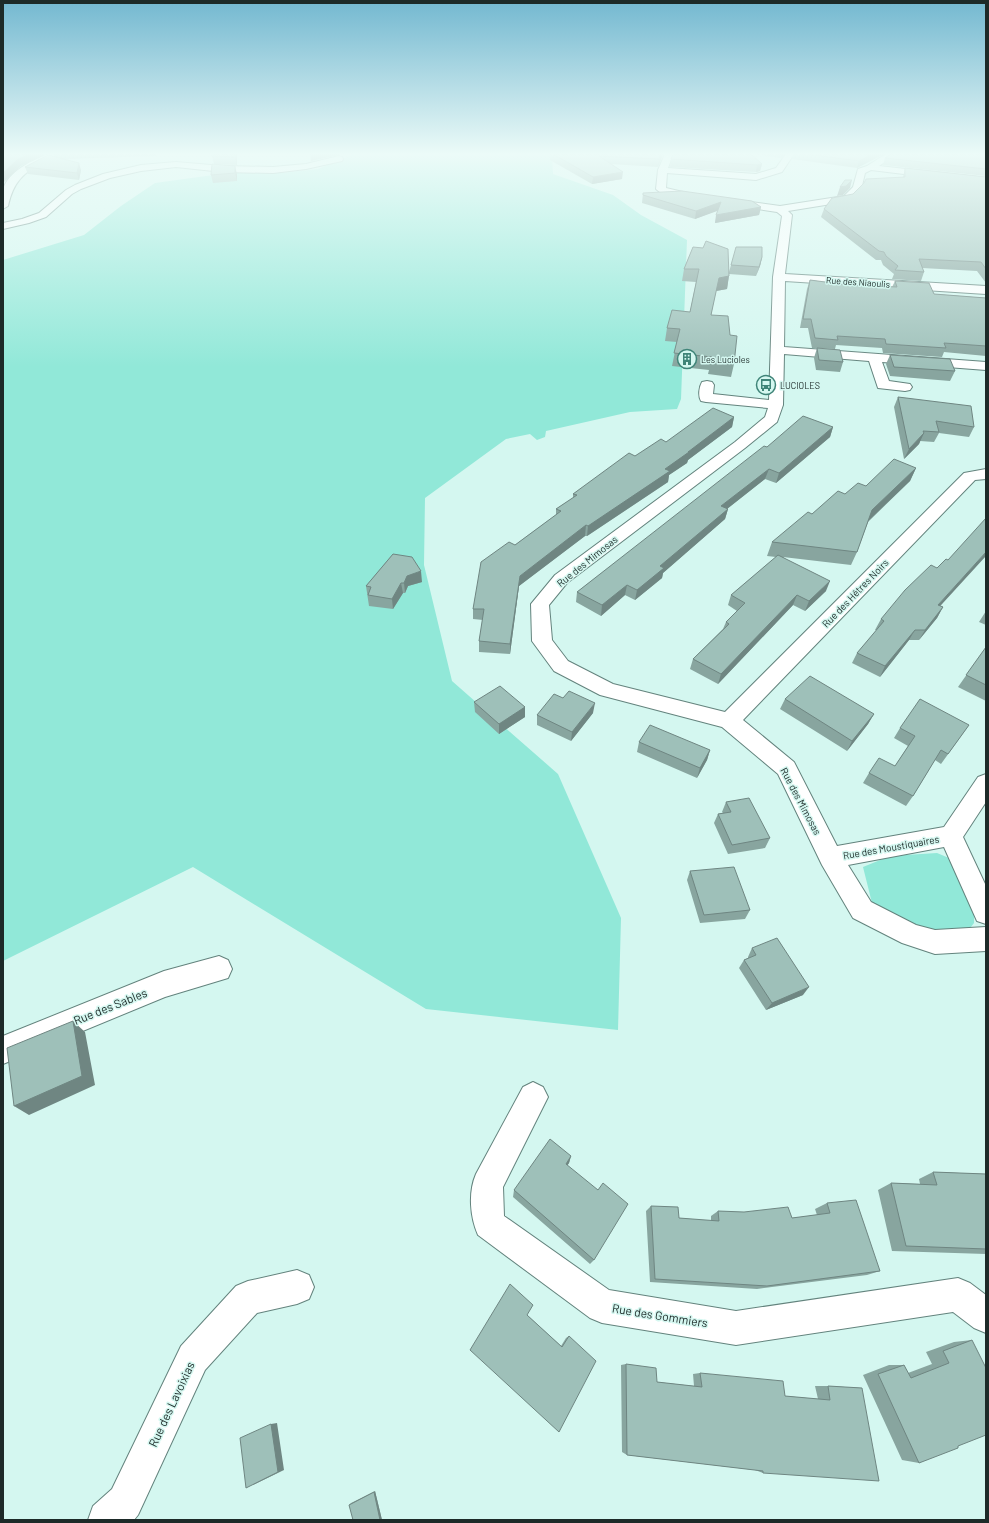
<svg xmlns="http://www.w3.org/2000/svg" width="989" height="1523" font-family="Barlow,sans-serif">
	<rect width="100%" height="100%" fill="#d4f7f0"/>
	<path fill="#91e8d8" d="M 354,154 L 552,154 L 553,174 L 613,195 L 641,215 L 687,240 L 681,399 L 677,409 L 630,412 L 546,431 L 545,437 L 537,440 L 530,434 L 506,439 L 425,498 L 424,565 L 452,681 L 558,774 L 621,918 L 618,1030 L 426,1009 L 193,867 L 3,961 L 3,260 L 84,235 L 121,206 L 155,183 L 228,173 L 281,173 L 318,169 Z
		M 937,853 L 949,858 L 974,914 L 974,923 L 967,932 L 917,929 L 872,903 L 863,867 L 890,856 Z"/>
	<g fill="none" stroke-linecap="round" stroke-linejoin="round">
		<g stroke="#63837d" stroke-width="2">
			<path id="minor" d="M 49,154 L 61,154 C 57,158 50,159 44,162 C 23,172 13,183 8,206 L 3,209 C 3,203 2,196 3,190 C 7,172 34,159 49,154 Z
				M 665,154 L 673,154 L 668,168 L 756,174 L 776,168 L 786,154 L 794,154 L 782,172 L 756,180 L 667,173 L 666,188 L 700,196 L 702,198 L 697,201 C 685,199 665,198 656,189 L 658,170 Z
				M 886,154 L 896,154 L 879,166 L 986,178 L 986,184 L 871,170 L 865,173 L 861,190 L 850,201 L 788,211 L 792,215 L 785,274 L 986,286 L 986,294 L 785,281 L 784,347 L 986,362 L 986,370 L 882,362 L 889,381 L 910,384 L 912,387 L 910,390 L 905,391 L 878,388 L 869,361 L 784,354 L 783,405 L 777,422 L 745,448 L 567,583 L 549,605 L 552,640 L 568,661 L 613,684 L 725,712 L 964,473 L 986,469 L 986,479 L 975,480 L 743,720 L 794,762 L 837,846 L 944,827 L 978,777 L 986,774 L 986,802 L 963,837 L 986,886 L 986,924 L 977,921 L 944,847 L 848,865 L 871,902 L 916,925 L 935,930 L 986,927 L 986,951 L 935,954 L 902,943 L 853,918 L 822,865 L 778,774 L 722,727 L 600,695 L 554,671 L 532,641 L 531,604 L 555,575 L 735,442 L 765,417 L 768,408 L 706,402 L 701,401 C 698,396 699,387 702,382 L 707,381 L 712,382 L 714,385 L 713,394 L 769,400 L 773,277 L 782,216 L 777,212 L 726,204 L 724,202 L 726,200 L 729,199 L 780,206 L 844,196 L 853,187 L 858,169 L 867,166 Z
				M 339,156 L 342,157 L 343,159 L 342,161 L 306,169 L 273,173 L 223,172 L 176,167 L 141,171 L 110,178 L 81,189 L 72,194 L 46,217 L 29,223 L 3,229 L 3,223 L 22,219 L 39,213 L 66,190 L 75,185 L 103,174 L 141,165 L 176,162 L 223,166 L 273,167 L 306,164 Z
				M 219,956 L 228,960 L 232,969 L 228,978 L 165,997 L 3,1064 L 3,1036 L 164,971 Z
				M 533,1082 L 543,1087 L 548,1097 L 503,1187 L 504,1216 L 609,1290 L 736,1311 L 958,1278 L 970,1283 L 986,1295 L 986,1333 L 974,1328 L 953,1312 L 736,1345 L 602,1323 L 590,1318 L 478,1235 C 470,1217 468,1192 476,1174 L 523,1087 Z
				M 297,1270 L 309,1275 L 314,1287 L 309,1299 L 297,1304 L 257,1313 L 205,1370 L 138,1515 L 134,1520 L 88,1520 L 93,1506 L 112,1489 L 181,1346 L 236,1286 L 248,1281 Z"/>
		</g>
		<use href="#minor" fill="#fff" fill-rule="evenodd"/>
	</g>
	<path fill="#88a59f" d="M 53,154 L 157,154 L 156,156 L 64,159 L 81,170 L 79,180 L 28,174 L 25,167 L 54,156 Z
		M 237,154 L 237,165 L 214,164 L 212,156 Z
		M 550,154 L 663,154 L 658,167 L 611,164 L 622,179 L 592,184 L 550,160 Z
		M 753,154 L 785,154 L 781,158 Z
		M 794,154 L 889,154 L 880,156 L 857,168 L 792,159 Z
		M 986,154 L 986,176 L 883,165 L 885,158 Z
		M 671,159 L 762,164 L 760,171 L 756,172 L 670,167 Z
		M 212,164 L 237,174 L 237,181 L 213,183 L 211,175 Z
		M 905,168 L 986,177 L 986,283 L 977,271 L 922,268 L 924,272 L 921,281 L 892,279 L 894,274 L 883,265 L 881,260 L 876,260 L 821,217 L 824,209 L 853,194 L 903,177 Z
		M 643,193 L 761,207 L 759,215 L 715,223 L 718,210 L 695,219 L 642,203 Z
		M 693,247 L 729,272 L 731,265 L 762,257 L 760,266 L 756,276 L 729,274 L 727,289 L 716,291 L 711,315 L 730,335 L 734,364 L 731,377 L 708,374 L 709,370 L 672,366 L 677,342 L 665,341 L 667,328 L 690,312 L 696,282 L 682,281 L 684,269 Z
		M 810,280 L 848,285 L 892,287 L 895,281 L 934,294 L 986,298 L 986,356 L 944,352 L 942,357 L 883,353 L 882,348 L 836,345 L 835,349 L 812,348 L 808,328 L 800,328 L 807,289 Z
		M 817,348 L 843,362 L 840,372 L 816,370 L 814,358 Z
		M 890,355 L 955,371 L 950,381 L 890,376 L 886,364 Z
		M 898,397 L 974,427 L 969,437 L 939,433 L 934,442 L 920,441 L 919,444 L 904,459 L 894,407 Z
		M 734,417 L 732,427 L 688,460 L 687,463 L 669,475 L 668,482 L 587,536 L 585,536 L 519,586 L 510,654 L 479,652 L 479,641 L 483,620 L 473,619 L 473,609 L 515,545 L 556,515 L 556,509 L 573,498 L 573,494 L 635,456 L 666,442 Z
		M 833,427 L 830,437 L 776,483 L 765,479 L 727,509 L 728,509 L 725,519 L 663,573 L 662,578 L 635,600 L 625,595 L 601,616 L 576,602 L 577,592 L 767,447 Z
		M 916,468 L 910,481 L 868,522 L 857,552 L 851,565 L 783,557 L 826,591 L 805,611 L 793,605 L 718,684 L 690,669 L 693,659 L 723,629 L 726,622 L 737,611 L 728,605 L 731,595 L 776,557 L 767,556 L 772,542 L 812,514 L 845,494 Z
		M 393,554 L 422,582 L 408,586 L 405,593 L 403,593 L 393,609 L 369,606 L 366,586 Z
		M 941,606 L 943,607 L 937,618 L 919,640 L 909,640 L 880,677 L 852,663 L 857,653 L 877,630 L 875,630 L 881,619 Z
		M 986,611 L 986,625 L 979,622 Z
		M 986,647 L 986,701 L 958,687 Z
		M 785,699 L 874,714 L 868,724 L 847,751 L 780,709 Z
		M 474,702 L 525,707 L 525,717 L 499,734 L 475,712 Z
		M 593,713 L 571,741 L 537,725 L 537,715 Z
		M 969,725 L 941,764 L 935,760 L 913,796 L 906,806 L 863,783 L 869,773 L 895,766 L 908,746 L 894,738 L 900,728 Z
		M 639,742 L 710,750 L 707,760 L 697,778 L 637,752 Z
		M 726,802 L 770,838 L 765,848 L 728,854 L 714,823 L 718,814 L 723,813 L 722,812 Z
		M 690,871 L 750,910 L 745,919 L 700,923 L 687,880 Z
		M 752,948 L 803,995 L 766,1010 L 739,968 L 744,960 L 748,958 L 748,957 Z
		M 571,1156 L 569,1163 L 567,1166 L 594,1260 L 590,1264 L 513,1197 L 514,1190 Z
		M 933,1172 L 986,1174 L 986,1254 L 892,1251 L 878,1190 L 891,1183 L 920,1184 L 919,1179 Z
		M 827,1203 L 880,1271 L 867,1275 L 757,1289 L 650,1282 L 646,1211 L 651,1206 L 679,1218 L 711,1221 L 711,1216 L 718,1211 L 792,1218 L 817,1215 L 815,1209 Z
		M 527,1315 L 561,1346 L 566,1338 L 569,1336 L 559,1432 Z
		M 972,1340 L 958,1446 L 919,1463 L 902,1460 L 863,1375 L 889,1365 L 904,1365 L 908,1373 L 932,1364 L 926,1352 L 954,1342 Z
		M 626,1364 L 657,1382 L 694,1386 L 693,1374 L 700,1373 L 785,1396 L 818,1399 L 815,1386 L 828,1386 L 862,1388 L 763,1473 L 755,1470 L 627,1455 L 622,1452 L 621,1365 Z
		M 375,1491 L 382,1520 L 349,1505 L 351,1503 Z"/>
	<path fill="#6f8682" d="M 29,154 L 46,154 L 21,166 L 3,183 L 3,173 L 18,159 Z
		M 235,154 L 237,154 L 237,165 L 235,157 Z
		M 310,154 L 339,154 L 339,155 L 311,161 Z
		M 661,154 L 663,154 L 658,167 L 659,159 Z
		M 782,154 L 785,154 L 781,158 Z
		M 872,154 L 889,154 L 880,156 L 857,168 L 859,161 Z
		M 79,163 L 81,170 L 79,180 L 77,173 Z
		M 762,164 L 760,171 L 756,172 L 757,165 Z
		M 235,166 L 237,174 L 237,181 L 235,173 Z
		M 623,172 L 622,179 L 592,184 L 593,177 Z
		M 852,180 L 850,188 L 843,195 L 837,196 L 840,187 Z
		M 721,202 L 720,210 L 695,219 L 696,211 Z
		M 761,207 L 759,215 L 715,223 L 716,215 Z
		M 762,257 L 760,266 L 756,276 L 759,267 Z
		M 729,276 L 727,289 L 716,291 L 719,278 Z
		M 734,417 L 732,427 L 688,460 L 687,463 L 669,475 L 668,482 L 587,536 L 588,526 L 665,469 Z
		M 833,427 L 830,437 L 776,483 L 779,473 Z
		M 924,433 L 919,444 L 904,459 L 909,449 Z
		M 916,468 L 910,481 L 866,523 L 872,510 Z
		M 769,469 L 765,479 L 718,516 L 721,506 Z
		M 728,509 L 725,519 L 663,573 L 662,578 L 635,600 L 637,590 L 660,566 Z
		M 586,525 L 585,536 L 519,586 L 510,654 L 510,644 L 520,576 Z
		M 986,552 L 986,556 L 932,615 L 938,605 Z
		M 421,571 L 422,582 L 408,586 L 405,593 L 404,583 L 407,576 Z
		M 830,581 L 826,591 L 805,611 L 809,601 Z
		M 401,583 L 403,593 L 393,609 L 392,599 Z
		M 627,585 L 625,595 L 601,616 L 602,605 Z
		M 797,595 L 793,605 L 718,684 L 721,674 Z
		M 943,607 L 937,618 L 919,640 L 925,630 Z
		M 915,630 L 909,640 L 880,677 L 885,666 Z
		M 595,703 L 593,713 L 571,741 L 572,732 Z
		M 525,707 L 525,717 L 499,734 L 499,724 Z
		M 874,714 L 868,724 L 847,751 L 852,741 Z
		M 710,750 L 707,760 L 697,778 L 700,768 Z
		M 809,987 L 803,995 L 766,1010 L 772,1003 Z
		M 73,1021 L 85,1032 L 95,1085 L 29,1115 L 14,1106 Z
		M 571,1156 L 569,1163 L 563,1171 L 566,1164 Z
		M 3,1205 L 4,1217 L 3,1218 Z
		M 277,1423 L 284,1470 L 253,1485 L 271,1424 Z
		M 375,1491 L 382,1520 L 380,1520 L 374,1492 Z"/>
	<path fill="#9ec0b9" stroke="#6f8682" d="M 3,154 L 29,154 L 18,159 L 3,173 Z
		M 212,154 L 235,154 L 235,157 L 212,156 Z
		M 553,154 L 661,154 L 659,159 L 599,156 L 623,172 L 593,177 Z
		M 673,154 L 751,154 L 762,164 L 757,165 L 671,159 Z
		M 807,154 L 872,154 L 859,161 Z
		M 891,154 L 986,154 L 986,169 L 885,158 Z
		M 48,155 L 79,163 L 77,173 L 25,167 Z
		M 212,164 L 235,166 L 235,173 L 211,175 Z
		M 905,168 L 986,177 L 986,269 L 981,262 L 919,259 L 924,272 L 895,270 L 898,266 L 886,256 L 884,252 L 879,251 L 824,209 L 832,198 L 853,194 L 864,183 L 866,179 L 905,177 Z
		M 845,180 L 852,180 L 846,186 L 840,187 Z
		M 682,191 L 752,201 L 761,207 L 716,215 L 721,202 L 696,211 L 643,195 L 643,193 Z
		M 706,241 L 728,249 L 729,276 L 719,278 L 711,315 L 728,316 L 730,335 L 737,336 L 734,364 L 711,361 L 712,357 L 674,353 L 680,329 L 667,328 L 672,310 L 690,312 L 699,269 L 684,269 L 693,247 L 703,248 Z
		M 736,247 L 762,247 L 762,257 L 759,267 L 731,265 Z
		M 810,280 L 848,285 L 897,287 L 895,281 L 929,283 L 934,294 L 986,298 L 986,346 L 944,343 L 946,348 L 886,344 L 885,339 L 837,336 L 838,340 L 815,338 L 811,319 L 803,319 Z
		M 817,348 L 840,350 L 843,362 L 819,360 Z
		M 890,355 L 950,359 L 955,371 L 894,367 Z
		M 898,397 L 971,406 L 974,427 L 936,421 L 939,432 L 923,431 L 924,433 L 909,449 Z
		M 713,408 L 734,417 L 688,452 L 689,452 L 665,469 L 670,471 L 588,526 L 586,525 L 520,576 L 510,644 L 479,641 L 484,609 L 473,609 L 481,562 L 509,542 L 515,545 L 561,511 L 556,509 L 577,495 L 573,494 L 629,453 L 635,456 L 661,439 L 666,442 Z
		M 803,416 L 833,427 L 779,473 L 769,469 L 721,506 L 728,509 L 660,566 L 664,568 L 637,590 L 627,585 L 602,605 L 577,592 L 764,446 L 767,447 Z
		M 894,459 L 916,468 L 872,510 L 857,552 L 772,542 L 808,512 L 812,514 L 838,491 L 845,494 L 858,483 L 866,486 Z
		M 986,518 L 986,552 L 938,605 L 943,607 L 925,630 L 915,630 L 885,666 L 857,653 L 884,621 L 881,619 L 905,590 L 931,565 L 937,568 L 946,559 L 948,560 Z
		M 393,554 L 412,557 L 421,571 L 407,576 L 404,583 L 401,583 L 392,599 L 368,595 L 371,587 L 366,586 Z
		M 778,555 L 830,581 L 809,601 L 797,595 L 721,674 L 693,659 L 729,624 L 726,622 L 745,603 L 731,595 Z
		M 986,647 L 986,685 L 966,675 Z
		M 810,676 L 874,714 L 852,741 L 785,699 Z
		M 500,686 L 525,707 L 499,724 L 474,702 Z
		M 569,691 L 595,703 L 572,732 L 537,715 L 554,694 L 563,698 Z
		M 920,699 L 969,725 L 948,754 L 941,750 L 913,796 L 869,773 L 879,758 L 895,766 L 915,736 L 900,728 Z
		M 650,725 L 710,750 L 700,768 L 639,742 Z
		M 749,798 L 770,838 L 732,845 L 718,814 L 731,812 L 726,802 Z
		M 734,867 L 750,910 L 704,915 L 690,871 Z
		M 777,938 L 809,987 L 772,1003 L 744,960 L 756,955 L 752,948 Z
		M 73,1021 L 82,1076 L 14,1106 L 7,1048 Z
		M 550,1139 L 571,1156 L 566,1164 L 598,1190 L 603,1183 L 628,1204 L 594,1260 L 514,1190 Z
		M 933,1172 L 986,1174 L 986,1249 L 906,1246 L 891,1183 L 937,1185 Z
		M 856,1200 L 880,1271 L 767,1286 L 655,1279 L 651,1206 L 678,1207 L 679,1218 L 719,1221 L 718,1211 L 744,1212 L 788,1207 L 792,1218 L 830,1213 L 827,1203 Z
		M 510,1284 L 533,1305 L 527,1315 L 562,1347 L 569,1336 L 596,1361 L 559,1432 L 470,1350 Z
		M 972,1340 L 986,1368 L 986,1435 L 958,1446 L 958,1448 L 919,1463 L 878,1374 L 904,1365 L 911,1378 L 949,1363 L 943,1351 Z
		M 626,1364 L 656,1368 L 657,1382 L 702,1387 L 700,1373 L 783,1381 L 785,1396 L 830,1400 L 828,1386 L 862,1388 L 879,1481 L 763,1473 L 763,1471 L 627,1455 Z
		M 271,1424 L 278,1472 L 246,1488 L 240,1438 Z
		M 374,1492 L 380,1520 L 353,1520 L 349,1505 Z"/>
	<linearGradient id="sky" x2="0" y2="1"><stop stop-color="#73b8d0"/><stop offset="0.42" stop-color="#ecfbf8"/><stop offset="1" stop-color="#ecfbf8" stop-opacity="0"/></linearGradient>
	<rect width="989" height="367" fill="url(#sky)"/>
	<defs>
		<g id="building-ring" transform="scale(1)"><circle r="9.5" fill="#d4f7f0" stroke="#3f8478" stroke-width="1.5"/><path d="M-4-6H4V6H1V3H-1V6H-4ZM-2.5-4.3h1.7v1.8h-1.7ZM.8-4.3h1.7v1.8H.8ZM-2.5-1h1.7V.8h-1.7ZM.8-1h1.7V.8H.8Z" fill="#3f8478"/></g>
		<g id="bus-ring" transform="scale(1)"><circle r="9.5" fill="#d4f7f0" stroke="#3f8478" stroke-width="1.5"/><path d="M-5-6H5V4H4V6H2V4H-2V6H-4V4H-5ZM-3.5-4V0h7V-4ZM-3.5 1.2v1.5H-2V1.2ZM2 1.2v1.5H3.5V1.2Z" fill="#3f8478"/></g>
	</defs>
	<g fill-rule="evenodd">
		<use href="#building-ring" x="687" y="359"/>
		<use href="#bus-ring" x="766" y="385"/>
	</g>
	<g text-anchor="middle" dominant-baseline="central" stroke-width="3" stroke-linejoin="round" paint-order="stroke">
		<g font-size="9" fill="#1d2a28" stroke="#d4f7f0">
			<text transform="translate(858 282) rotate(4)">Rue des Niaoulis</text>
		</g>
		<g font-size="9" fill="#1d2a28" stroke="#d4f7f0" text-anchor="start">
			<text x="701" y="359">Les Lucioles</text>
			<text x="780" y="385">LUCIOLES</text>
		</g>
		<g font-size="10" fill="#1d2a28" stroke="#d4f7f0">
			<text transform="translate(587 561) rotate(-39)">Rue des Mimosas</text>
			<text transform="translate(855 593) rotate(-46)">Rue des Hêtres Noirs</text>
			<text transform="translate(801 801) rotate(62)">Rue des Mimosas</text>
			<text transform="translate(891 847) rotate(-10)">Rue des Moustiquaires</text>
		</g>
		<g font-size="12" fill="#1d2a28" stroke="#d4f7f0">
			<text transform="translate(110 1006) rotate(-22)">Rue des Sables</text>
			<text transform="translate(660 1315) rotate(9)">Rue des Gommiers</text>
			<text transform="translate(171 1404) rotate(-65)">Rue des Lavoixias</text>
		</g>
	</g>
	<rect width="989" height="1523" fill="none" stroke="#1d2a28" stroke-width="8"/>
</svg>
